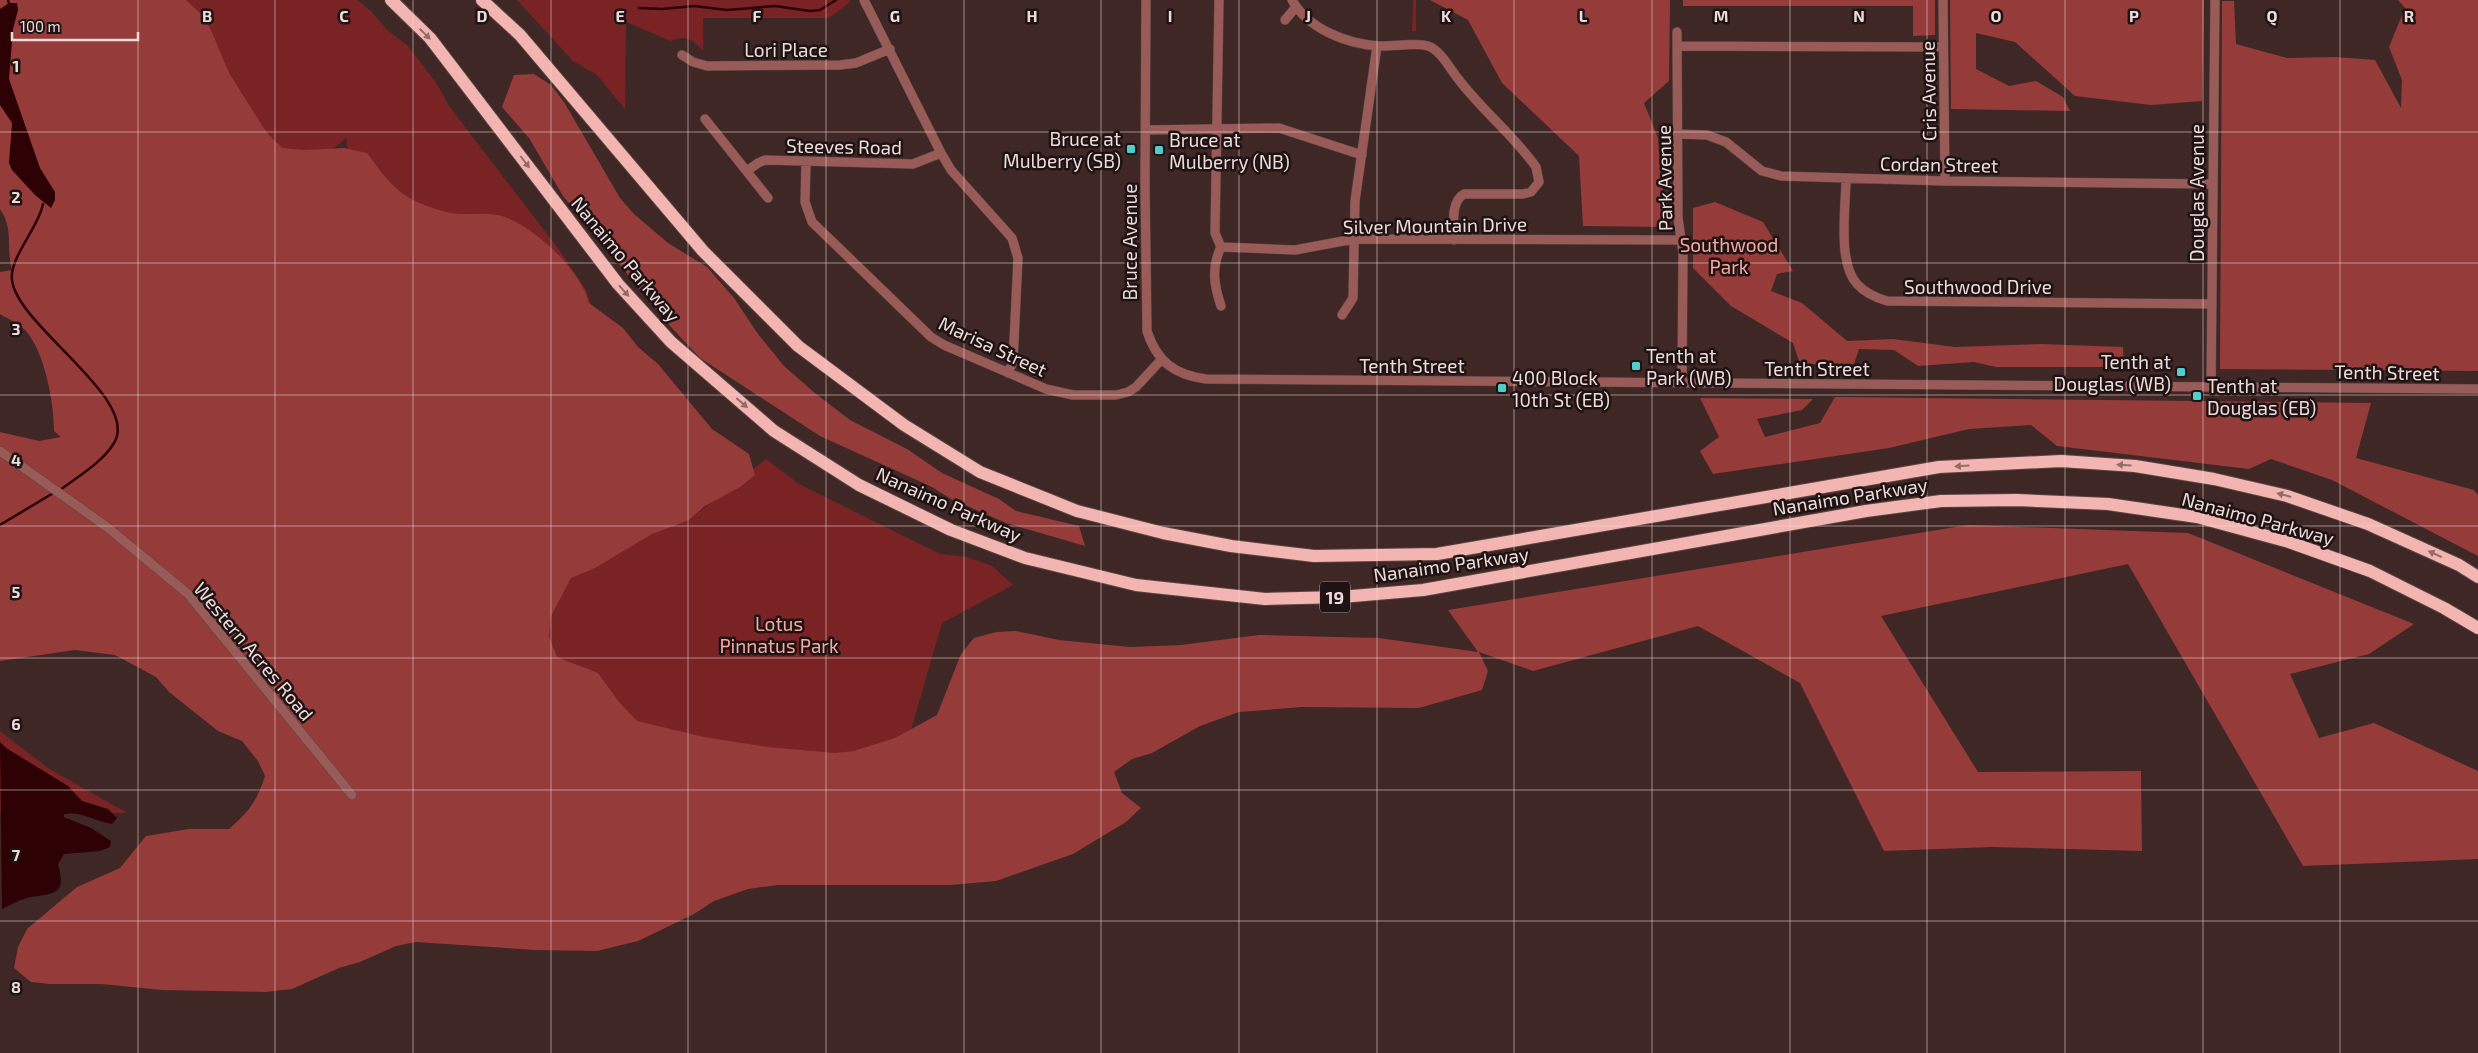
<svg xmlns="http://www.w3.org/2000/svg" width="2478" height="1053" font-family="'Exo 2',sans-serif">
	<rect width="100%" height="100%" fill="#3f2725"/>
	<path fill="#792325" d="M 155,0 L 357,0 L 371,11 L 387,30 L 407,45 L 437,84 L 449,106 L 557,247 L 586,290 L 604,347 L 360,215 L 346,138 L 254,217 Z
		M 517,0 L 849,0 L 850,2 L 829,18 L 703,18 L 703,50 C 693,40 685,34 671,41 L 626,22 L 625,109 L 597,75 L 573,61 Z
		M 1413,0 L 1416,0 L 1416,31 L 1412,31 Z
		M 766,459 L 799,484 L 940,554 L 967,557 L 992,566 L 1013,585 L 942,623 L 906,747 L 795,788 L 628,738 L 517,631 L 577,549 L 689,520 Z
		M 0,731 L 48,768 L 127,813 L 0,812 Z"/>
	<path fill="#953b3a" d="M 0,0 L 186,0 L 200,13 L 211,30 L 229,73 L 267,133 L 282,148 L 304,150 L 344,148 L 367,153 C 381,172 394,191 415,201 C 429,207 445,213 460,214 C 472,214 486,213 498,215 C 531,222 581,270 589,303 L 623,328 L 638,347 L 658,364 L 712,429 L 749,454 L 755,475 L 740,487 L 705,506 L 689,520 L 652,534 L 595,568 L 571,578 L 551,616 L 549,637 L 557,657 L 598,673 L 619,702 L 637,721 L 704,737 L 767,747 L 835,753 L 854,751 L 895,738 L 937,715 L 961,654 L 974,638 L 996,632 L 1016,631 L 1059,640 L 1130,647 L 1181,645 L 1259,635 L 1379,638 L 1478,652 L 1448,610 L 1968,525 L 2188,533 L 2414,624 L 2369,654 L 2290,674 L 2319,738 L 2374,723 L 2478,771 L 2478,859 L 2303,866 L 2128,564 L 1881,616 L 1978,772 L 2141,771 L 2142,851 L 1992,847 L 1884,851 L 1800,683 L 1698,626 L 1533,671 L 1479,652 L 1488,671 L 1482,690 L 1419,708 L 1302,707 L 1239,712 L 1200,726 L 1152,753 L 1132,759 L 1114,772 L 1122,793 L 1141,808 L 1126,822 L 1073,854 L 996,881 L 951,885 L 778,885 L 748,889 L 714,901 L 694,914 L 638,941 L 597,951 L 535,950 L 416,942 L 396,946 L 360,962 L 339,968 L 292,989 L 266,992 L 162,990 L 101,984 L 50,984 L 31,982 L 14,968 L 18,947 L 27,929 L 77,887 L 120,868 L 146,836 L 189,829 L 229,829 C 249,812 257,801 265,776 L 258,761 L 242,741 L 218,731 L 169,692 L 156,677 L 115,655 L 75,650 L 0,661 L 0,432 L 39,441 L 61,437 L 54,431 C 54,403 45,353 26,331 C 20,324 8,319 0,314 L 0,272 L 12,270 C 6,248 14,229 0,209 Z
		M 1430,0 L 1670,0 L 1669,81 L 1644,103 L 1658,138 L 1661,183 L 1667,204 L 1668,227 L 1583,226 L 1579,156 L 1502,83 L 1468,20 Z
		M 1683,0 L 1935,0 L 1935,35 L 1913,36 L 1913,6 L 1683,6 Z
		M 1950,0 L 2204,0 L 2202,101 L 2151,105 L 2075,96 L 2015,42 L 1976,33 L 1976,69 L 2009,86 L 2036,81 L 2063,97 L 2070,111 L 1951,109 Z
		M 2398,0 L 2478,0 L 2478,371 L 2220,369 L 2222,1 L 2234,1 L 2236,44 L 2287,58 L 2335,57 L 2375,60 L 2401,108 L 2402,80 L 2389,47 L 2405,8 Z
		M 534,74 L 551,85 L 564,102 L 620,198 L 634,214 L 668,243 L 707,267 L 734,298 L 758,334 L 784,366 L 816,394 L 850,420 L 907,449 L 942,473 L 999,499 L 1016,511 L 1079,526 L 1085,546 L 1006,523 L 951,499 L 932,487 L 820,436 L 700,358 L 671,327 L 563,196 L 529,138 L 502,107 L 514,75 Z
		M 1715,202 L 1763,222 L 1793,271 L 1777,274 L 1771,291 L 1802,303 L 1847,341 L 1893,339 L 1955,347 L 2041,344 L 2123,347 L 2124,367 L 1996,367 L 1974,362 L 1918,366 L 1894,350 L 1859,349 L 1854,364 L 1800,364 L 1793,343 L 1731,306 L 1693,268 L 1693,208 Z
		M 1835,397 L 2371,403 L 2356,458 L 2474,490 L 2478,495 L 2478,556 L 2332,480 L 2271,459 L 2249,469 L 2057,446 L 2031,425 L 1969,429 L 1889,448 L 1713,474 L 1700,451 L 1719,437 L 1700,398 L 1813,399 L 1802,410 L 1757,419 L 1765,437 L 1820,423 Z"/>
	<path fill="#2e0205" d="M 9,3 L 17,3 L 18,10 L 13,29 L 9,79 L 40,168 L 55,192 L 55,200 L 51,208 L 35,195 L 12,170 L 9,163 L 12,123 L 0,105 L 0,9 Z
		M 0,742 L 6,748 L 68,786 L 82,801 L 108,809 L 117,818 L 112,824 C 94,821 82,811 64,814 L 64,817 L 91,828 L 111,841 L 110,847 L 100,851 L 64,854 L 58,864 C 66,894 57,893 31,897 C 21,899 11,905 2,909 Z"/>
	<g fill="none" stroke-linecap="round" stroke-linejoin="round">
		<path stroke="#2e0205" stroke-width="2.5" d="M 8,0 L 9,3
			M 639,8 L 662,9 L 694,6 L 727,10 L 775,6 L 810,11 L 820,10 L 836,0
			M 43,204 C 39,227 9,258 12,280 C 17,326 141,399 114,443 C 102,463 77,477 60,490
			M 0,525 L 55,492"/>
		<g stroke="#5b4442" stroke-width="10">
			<path id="minor" d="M 864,0 L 941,153 L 951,170 L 1012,238 L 1018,258 L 1013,362 L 1008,373
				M 1146,0 L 1145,184 L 1147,331 C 1157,362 1175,375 1206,379 L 2478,389
				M 1219,0 L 1215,233 L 1221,247
				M 1292,0 C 1308,29 1347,44 1379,46 C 1394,47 1414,42 1428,46 C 1440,50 1449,67 1456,76 C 1480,109 1513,134 1536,167 L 1539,182 L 1531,192 L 1523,194 L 1464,194 C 1450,202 1454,225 1454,240
				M 1943,0 L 1945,181
				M 1285,20 L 1296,7
				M 1677,32 L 1678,218 L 1683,253 L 1682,383
				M 1677,46 L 1943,47
				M 682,55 L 693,62 L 707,66 L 840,65 L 856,63 L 890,49
				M 705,119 L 768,198
				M 1146,130 L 1279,128 L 1362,155
				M 1678,134 L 1707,135 L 1726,142 L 1762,171 L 1781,176 L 1945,181 L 2211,184
				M 806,163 L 805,202 L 812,222 L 931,337 L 944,345 L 1046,389 L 1073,395 L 1116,395 L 1128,392 L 1136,387 L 1161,360
				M 747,171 L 758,163 L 765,160 L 913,164 L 941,153
				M 1846,178 C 1846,206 1837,262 1857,284 C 1865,293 1877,298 1887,301 L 2212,304
				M 1221,306 C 1214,285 1211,268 1221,247 L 1295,250 L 1354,239 L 1681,240
				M 1342,315 L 1353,298 L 1355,201 L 1377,46
				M 2211,387 L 2215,0
				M 0,451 L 107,527 L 188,594 L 352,795"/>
		</g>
		<g stroke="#5b4442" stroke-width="14">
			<path id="highway" d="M 391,0 L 430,38 L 618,284 L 671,342 L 774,431 L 859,485 L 951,530 L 1025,558 L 1136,585 L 1265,599 L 1341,597 L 1423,590 L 1866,511 L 1941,501 L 2017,500 L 2108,504 L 2197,517 L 2289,542 L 2370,571 L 2444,608 L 2478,628
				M 482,0 L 520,35 L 703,251 L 798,346 L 904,425 L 980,472 L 1077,511 L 1163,533 L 1231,546 L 1314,556 L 1437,554 L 1939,467 L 2061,461 L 2135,466 L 2214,479 L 2287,496 L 2368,524 L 2459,565 L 2478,577"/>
		</g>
		<use href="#minor" stroke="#985b58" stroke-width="9"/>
		<use href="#highway" stroke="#f3b5b1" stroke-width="12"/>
	</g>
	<defs><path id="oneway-solid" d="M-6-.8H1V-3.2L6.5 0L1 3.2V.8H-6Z" transform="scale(1.25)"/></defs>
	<g fill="#936c69">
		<use href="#oneway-solid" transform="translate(425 34) rotate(45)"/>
		<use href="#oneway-solid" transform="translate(525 162) rotate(53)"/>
		<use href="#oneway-solid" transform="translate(624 291) rotate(48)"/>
		<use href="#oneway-solid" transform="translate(742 403) rotate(41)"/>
		<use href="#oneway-solid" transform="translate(2124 465) rotate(-176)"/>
		<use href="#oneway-solid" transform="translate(1962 466) rotate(177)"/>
		<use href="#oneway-solid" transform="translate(2284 495) rotate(-165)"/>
		<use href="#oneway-solid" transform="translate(2435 554) rotate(-156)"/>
	</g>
	<path fill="none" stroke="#ecdbda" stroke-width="1" stroke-opacity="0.55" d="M 138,0 L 138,1053M 275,0 L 275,1053M 413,0 L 413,1053M 551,0 L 551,1053M 688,0 L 688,1053M 826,0 L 826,1053M 964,0 L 964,1053M 1101,0 L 1101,1053M 1239,0 L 1239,1053M 1377,0 L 1377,1053M 1514,0 L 1514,1053M 1652,0 L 1652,1053M 1790,0 L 1790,1053M 1927,0 L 1927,1053M 2065,0 L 2065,1053M 2203,0 L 2203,1053M 2340,0 L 2340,1053M 0,132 L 2478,132M 0,263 L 2478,263M 0,395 L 2478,395M 0,526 L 2478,526M 0,658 L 2478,658M 0,790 L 2478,790M 0,921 L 2478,921"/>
	<g fill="#52cdce" stroke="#1e1312" stroke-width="2">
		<rect x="1126" y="144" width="10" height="10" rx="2.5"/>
		<rect x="1154" y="145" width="10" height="10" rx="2.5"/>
		<rect x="1631" y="361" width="10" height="10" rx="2.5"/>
		<rect x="2176" y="367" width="10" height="10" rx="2.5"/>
		<rect x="1497" y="383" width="10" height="10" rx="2.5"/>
		<rect x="2192" y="391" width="10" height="10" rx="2.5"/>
	</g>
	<g text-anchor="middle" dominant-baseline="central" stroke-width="5" stroke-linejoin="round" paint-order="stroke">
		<rect fill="#1e1312" stroke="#ae9f9e" stroke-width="1" x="1320" y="581.5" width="30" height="31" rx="4"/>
		<g font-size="18" font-weight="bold" fill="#ecdbda">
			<text x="1335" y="597">19</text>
		</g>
		<g font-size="19" fill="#ecdbda" stroke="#1e1312">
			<text x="786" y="49">Lori Place</text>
			<text transform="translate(1928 91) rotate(-91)">Cris Avenue</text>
			<text transform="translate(844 146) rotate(1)">Steeves Road</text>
			<text transform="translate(1939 164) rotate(1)">Cordan Street</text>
			<text transform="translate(1664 178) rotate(-91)">Park Avenue</text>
			<text transform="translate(2196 193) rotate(-90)">Douglas Avenue</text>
			<text transform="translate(1435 225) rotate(-1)">Silver Mountain Drive</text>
			<text transform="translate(1129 242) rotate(-90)">Bruce Avenue</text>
			<text transform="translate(626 259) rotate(50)">Nanaimo Parkway</text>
			<text x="1978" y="286">Southwood Drive</text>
			<text transform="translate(993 346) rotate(25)">Marisa Street</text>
			<text x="1412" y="365">Tenth Street</text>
			<text x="1817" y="368">Tenth Street</text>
			<text transform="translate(2387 372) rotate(1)">Tenth Street</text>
			<text transform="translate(1850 496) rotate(-9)">Nanaimo Parkway</text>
			<text transform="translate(949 504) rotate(24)">Nanaimo Parkway</text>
			<text transform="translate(2258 518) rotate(15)">Nanaimo Parkway</text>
			<text transform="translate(1451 564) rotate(-8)">Nanaimo Parkway</text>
			<text transform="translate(254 651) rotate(50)">Western Acres Road</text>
		</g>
		<g font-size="19" fill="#ecdbda" stroke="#1e1312" text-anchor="start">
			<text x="1121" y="138" text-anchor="end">Bruce at<tspan x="1121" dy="22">Mulberry (SB)</tspan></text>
			<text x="1169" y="139">Bruce at<tspan x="1169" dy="22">Mulberry (NB)</tspan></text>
			<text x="1646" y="355">Tenth at<tspan x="1646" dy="22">Park (WB)</tspan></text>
			<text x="2171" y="361" text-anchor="end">Tenth at<tspan x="2171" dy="22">Douglas (WB)</tspan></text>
			<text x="1512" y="377">400 Block<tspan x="1512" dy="22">10th St (EB)</tspan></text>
			<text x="2207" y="385">Tenth at<tspan x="2207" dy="22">Douglas (EB)</tspan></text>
		</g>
		<g font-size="19" fill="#f6a9a4" stroke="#1e1312">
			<text x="1729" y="244">Southwood<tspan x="1729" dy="22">Park</tspan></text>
			<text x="779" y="623">Lotus<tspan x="779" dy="22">Pinnatus Park</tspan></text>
		</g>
	</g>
	<g font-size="16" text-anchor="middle" font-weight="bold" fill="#ecdbda" stroke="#1e1312" stroke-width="5" stroke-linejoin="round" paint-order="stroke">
		<text x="207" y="22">B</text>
		<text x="344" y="22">C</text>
		<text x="482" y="22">D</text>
		<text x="620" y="22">E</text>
		<text x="757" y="22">F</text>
		<text x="895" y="22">G</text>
		<text x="1032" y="22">H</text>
		<text x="1170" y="22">I</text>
		<text x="1308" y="22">J</text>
		<text x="1446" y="22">K</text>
		<text x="1583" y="22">L</text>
		<text x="1721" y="22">M</text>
		<text x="1859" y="22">N</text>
		<text x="1996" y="22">O</text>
		<text x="2134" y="22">P</text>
		<text x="2272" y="22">Q</text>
		<text x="2409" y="22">R</text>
		<text x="16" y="72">1</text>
		<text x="16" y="203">2</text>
		<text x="16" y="335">3</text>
		<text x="16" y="466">4</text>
		<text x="16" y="598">5</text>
		<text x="16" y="730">6</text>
		<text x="16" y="861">7</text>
		<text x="16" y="993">8</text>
	</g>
	<path d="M12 32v8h126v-8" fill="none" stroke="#ecdbda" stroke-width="2.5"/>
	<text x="20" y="32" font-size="15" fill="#ecdbda" stroke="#1e1312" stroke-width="4" paint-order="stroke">100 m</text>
</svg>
